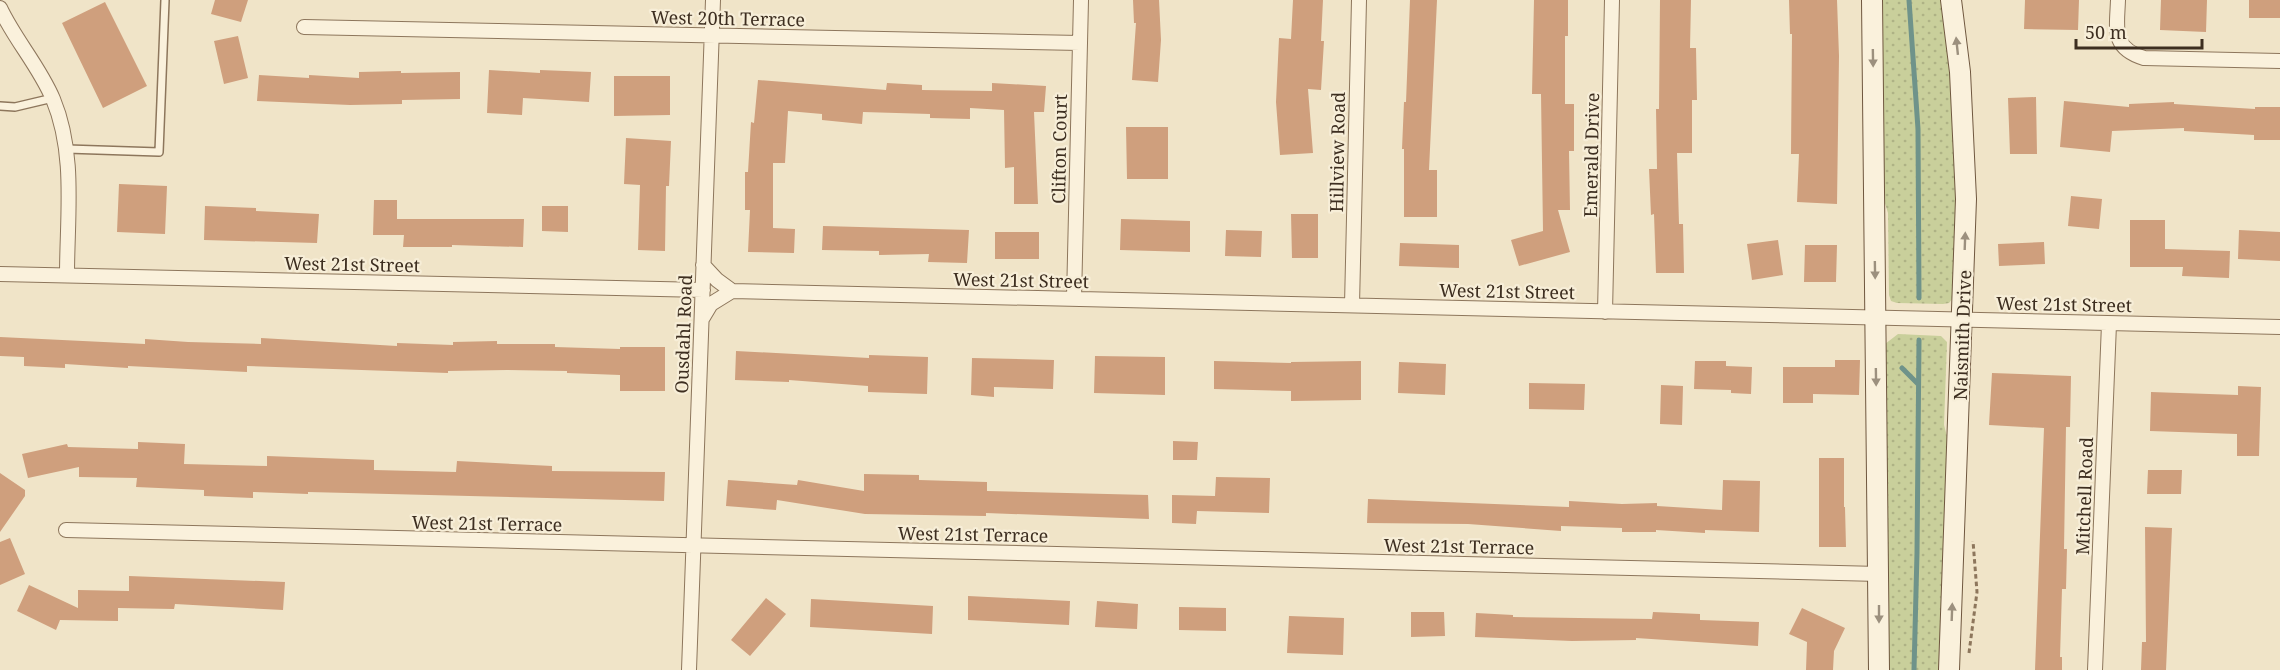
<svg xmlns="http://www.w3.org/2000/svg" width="2280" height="670" font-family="'Noto Serif',serif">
	<defs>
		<pattern id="grass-dots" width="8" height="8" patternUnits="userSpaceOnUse" patternTransform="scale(1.5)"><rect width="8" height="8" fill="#c9cf9b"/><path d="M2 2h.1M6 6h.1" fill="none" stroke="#aeb285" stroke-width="1.8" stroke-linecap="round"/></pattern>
	</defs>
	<rect width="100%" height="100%" fill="#f0e4c8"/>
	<path fill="url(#grass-dots)" d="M 1880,0 L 1942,0 C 1957,99 1957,198 1953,298 L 1949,303 L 1943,304 L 1897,303 L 1891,301 L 1889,295 L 1888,213 L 1883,197 Z
		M 1898,334 L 1941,336 L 1947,342 L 1944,425 L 1949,444 L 1941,670 L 1887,670 L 1885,344 Z"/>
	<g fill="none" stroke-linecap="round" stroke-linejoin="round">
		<path stroke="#6f938a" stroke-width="5" d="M 1909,0 L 1918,129 L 1919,298
			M 1902,368 L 1918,384
			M 1914,670 L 1917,553 L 1919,340"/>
	</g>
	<path fill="#cf9f7d" d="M 215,0 L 248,0 L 241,22 L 211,14 Z
		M 1133,0 L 1159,0 L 1161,40 L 1158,82 L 1132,80 L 1136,23 L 1134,23 Z
		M 1293,0 L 1323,0 L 1321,41 L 1324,41 L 1321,90 L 1308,89 L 1313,153 L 1280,155 L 1276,102 L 1279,38 L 1291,39 Z
		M 1410,0 L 1437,0 L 1429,170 L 1437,170 L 1437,217 L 1404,217 L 1404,149 L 1402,149 L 1404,102 L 1406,102 Z
		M 1534,0 L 1568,0 L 1568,36 L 1565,36 L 1565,104 L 1574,104 L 1574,151 L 1569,151 L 1570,210 L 1558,210 L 1570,252 L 1519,266 L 1511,240 L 1543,231 L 1541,94 L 1532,94 Z
		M 1660,0 L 1691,0 L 1690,48 L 1696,48 L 1697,100 L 1692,100 L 1692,153 L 1677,153 L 1679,224 L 1683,224 L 1684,273 L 1656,273 L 1654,214 L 1651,215 L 1649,169 L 1657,169 L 1656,109 L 1659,109 Z
		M 1789,0 L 1837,0 L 1839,56 L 1837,204 L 1797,202 L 1799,154 L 1791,154 L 1792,34 L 1790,34 Z
		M 2025,0 L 2079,0 L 2078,30 L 2024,29 Z
		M 2161,0 L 2207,0 L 2206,32 L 2160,30 Z
		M 2249,0 L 2280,0 L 2280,18 L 2249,18 Z
		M 105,2 L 147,86 L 103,108 L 62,23 Z
		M 238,36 L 248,78 L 224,84 L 214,41 Z
		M 489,70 L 540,73 L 540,70 L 591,72 L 589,102 L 523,98 L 522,115 L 487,113 Z
		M 401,71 L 401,73 L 460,72 L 460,99 L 402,100 L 402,104 L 350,105 L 257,101 L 259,75 L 309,78 L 309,75 L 359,78 L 359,72 Z
		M 614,76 L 670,76 L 670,115 L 614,116 Z
		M 758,80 L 886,90 L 887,83 L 922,85 L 922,90 L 992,91 L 992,83 L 1046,86 L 1044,112 L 1034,112 L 1038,204 L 1014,204 L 1014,167 L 1005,168 L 1004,110 L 970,108 L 970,119 L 930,118 L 930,114 L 863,112 L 862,124 L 822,120 L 822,114 L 788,111 L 785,163 L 773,163 L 773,228 L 795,229 L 794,253 L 748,252 L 750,210 L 745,210 L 745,172 L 748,172 L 751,122 L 754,123 Z
		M 2036,97 L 2037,154 L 2010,154 L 2008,98 Z
		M 2064,101 L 2129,107 L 2129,104 L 2174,102 L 2174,104 L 2255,109 L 2255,107 L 2280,107 L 2280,140 L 2254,140 L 2254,135 L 2184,131 L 2184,128 L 2112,131 L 2110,152 L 2060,147 Z
		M 1126,127 L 1168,127 L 1168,179 L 1127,179 Z
		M 626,138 L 671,141 L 669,186 L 666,186 L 665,251 L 638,250 L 640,185 L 624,184 Z
		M 119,184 L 167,186 L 165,234 L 117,232 Z
		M 2071,196 L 2102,199 L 2099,229 L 2068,226 Z
		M 374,200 L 397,200 L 397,219 L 524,219 L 523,247 L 452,245 L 452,247 L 403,247 L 404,235 L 373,235 Z
		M 205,206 L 256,208 L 256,211 L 319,214 L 317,243 L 204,240 Z
		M 542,206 L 568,206 L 568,232 L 542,231 Z
		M 1291,214 L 1318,214 L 1318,258 L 1292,258 Z
		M 1121,219 L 1190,221 L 1190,252 L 1120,250 Z
		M 2130,220 L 2165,220 L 2165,249 L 2230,251 L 2229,278 L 2182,276 L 2183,267 L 2130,267 Z
		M 823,226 L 969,230 L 967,263 L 928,262 L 929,254 L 879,255 L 879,251 L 822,250 Z
		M 1226,230 L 1262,231 L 1261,257 L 1225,256 Z
		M 2239,230 L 2280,232 L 2280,261 L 2238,259 Z
		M 995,232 L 1039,232 L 1039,259 L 995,259 Z
		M 1778,240 L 1783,275 L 1752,280 L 1747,244 Z
		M 2044,242 L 2045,264 L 1999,266 L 1998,244 Z
		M 1400,243 L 1459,245 L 1459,268 L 1399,266 Z
		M 1805,245 L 1837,245 L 1836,282 L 1804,282 Z
		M 0,337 L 145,344 L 145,339 L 188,342 L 261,344 L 261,338 L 397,346 L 397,343 L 453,345 L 453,342 L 497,341 L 497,344 L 555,344 L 555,347 L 620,349 L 620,347 L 665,347 L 665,391 L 620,391 L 620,375 L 567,373 L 567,371 L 507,370 L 448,371 L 448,373 L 247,366 L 247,372 L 128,366 L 128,368 L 65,364 L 65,368 L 24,366 L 24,357 L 0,356 Z
		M 736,351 L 869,358 L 869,355 L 928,357 L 927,394 L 868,392 L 868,386 L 789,380 L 789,382 L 735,380 Z
		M 1095,356 L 1165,357 L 1165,395 L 1094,393 Z
		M 972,358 L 1054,360 L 1053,389 L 994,387 L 994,397 L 971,395 Z
		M 1835,360 L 1860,360 L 1859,395 L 1813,394 L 1813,403 L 1783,403 L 1783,367 L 1835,367 Z
		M 1214,361 L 1291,363 L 1291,362 L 1361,361 L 1361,400 L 1291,401 L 1291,391 L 1214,389 Z
		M 1695,361 L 1726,361 L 1726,366 L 1752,367 L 1751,394 L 1731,393 L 1731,390 L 1694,389 Z
		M 1399,362 L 1446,364 L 1445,395 L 1398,393 Z
		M 1992,373 L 2071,376 L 2070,427 L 2066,427 L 2064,549 L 2067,549 L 2066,589 L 2062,589 L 2060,657 L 2062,657 L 2062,670 L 2035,670 L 2044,428 L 1989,425 Z
		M 1529,383 L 1585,384 L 1584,410 L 1529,409 Z
		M 1661,385 L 1683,386 L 1682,425 L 1660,424 Z
		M 2238,386 L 2261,387 L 2259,456 L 2237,456 L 2237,434 L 2150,431 L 2151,392 L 2238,395 Z
		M 1173,441 L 1198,442 L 1197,460 L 1173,460 Z
		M 138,442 L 185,444 L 184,464 L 267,466 L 267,456 L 374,460 L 374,470 L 456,472 L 457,461 L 552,466 L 552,471 L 665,472 L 664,501 L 308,492 L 308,494 L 253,492 L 253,498 L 204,496 L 204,490 L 136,487 L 137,478 L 79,477 L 79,467 L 28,478 L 22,454 L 67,444 L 68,447 L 138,449 Z
		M 1819,458 L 1844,458 L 1844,507 L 1845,507 L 1846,547 L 1819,547 Z
		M 2148,470 L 2182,470 L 2181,494 L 2147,494 Z
		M 0,473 L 25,490 L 25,496 L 0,532 Z
		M 864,474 L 919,475 L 919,480 L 987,482 L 987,491 L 1148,495 L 1149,519 L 986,513 L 986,516 L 865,514 L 777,500 L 776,510 L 726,506 L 728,480 L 797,485 L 798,480 L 864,491 Z
		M 1216,477 L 1270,478 L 1269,513 L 1197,511 L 1196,524 L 1172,523 L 1172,495 L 1215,496 Z
		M 1723,480 L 1760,481 L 1759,532 L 1705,530 L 1705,533 L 1656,530 L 1656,532 L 1622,532 L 1622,528 L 1561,526 L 1561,531 L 1468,524 L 1367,523 L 1368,499 L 1569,507 L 1569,501 L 1622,504 L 1657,503 L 1657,506 L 1722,510 Z
		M 2145,527 L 2172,528 L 2166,670 L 2141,670 L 2142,642 L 2146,642 Z
		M 10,538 L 25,574 L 0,585 L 0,542 Z
		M 129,576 L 285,582 L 283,610 L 175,604 L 174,609 L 118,608 L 118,621 L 60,620 L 56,630 L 17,611 L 29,585 L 78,608 L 78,590 L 129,591 Z
		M 968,596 L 1070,601 L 1069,625 L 968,620 Z
		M 766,598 L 786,614 L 750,656 L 731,640 Z
		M 811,599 L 933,606 L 932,634 L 810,627 Z
		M 1097,601 L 1138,604 L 1137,629 L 1095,627 Z
		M 1179,607 L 1226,608 L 1226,631 L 1179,630 Z
		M 1802,608 L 1845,628 L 1834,651 L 1833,670 L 1806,670 L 1807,642 L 1789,634 Z
		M 1411,612 L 1444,612 L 1445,636 L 1411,637 Z
		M 1653,612 L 1700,614 L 1700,620 L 1759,622 L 1758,646 L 1636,638 L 1636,640 L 1572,641 L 1475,637 L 1476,613 L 1513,615 L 1513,617 L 1652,619 Z
		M 1289,616 L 1344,618 L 1343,655 L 1287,653 Z"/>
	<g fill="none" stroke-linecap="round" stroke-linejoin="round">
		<g stroke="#8d765c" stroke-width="10">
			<path id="lane" d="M 0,106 L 15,107 L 53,98
				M 67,149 L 159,152 L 165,0"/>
		</g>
		<g stroke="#8d765c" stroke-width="16">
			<path id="street" d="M 2118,0 C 2117,29 2111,48 2144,58 L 2280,61
				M 0,8 C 15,40 39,66 53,99 C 76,154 67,216 67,275
				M 304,27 L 1080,43
				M 703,265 L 717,280 L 732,291 L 2280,327
				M 0,274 L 703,290
				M 1074,299 L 1081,0
				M 1352,305 L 1359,0
				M 1605,312 L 1612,0
				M 702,319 L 711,304 L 732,291
				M 66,530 L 1879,574
				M 689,670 L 713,0
				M 2095,670 L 2109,324"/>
		</g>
		<g stroke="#6f573f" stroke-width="22">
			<path id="secondary" d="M 1872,0 L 1879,670
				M 1949,670 L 1966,199 L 1960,72 L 1951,0"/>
		</g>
		<path stroke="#8d765c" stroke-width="3" stroke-dasharray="4.5 3" stroke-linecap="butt" d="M 1969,653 L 1977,592 L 1973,541"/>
		<use href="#lane" stroke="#faf1dc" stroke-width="7"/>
		<use href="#street" stroke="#faf1dc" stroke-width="14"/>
		<use href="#secondary" stroke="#faf1dc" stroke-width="20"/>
	</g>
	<defs><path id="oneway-solid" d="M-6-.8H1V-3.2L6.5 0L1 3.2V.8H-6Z" transform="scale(1.5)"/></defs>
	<g fill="#9c907e">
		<use href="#oneway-solid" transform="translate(1957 46) rotate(-96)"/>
		<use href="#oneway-solid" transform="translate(1873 58) rotate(89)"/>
		<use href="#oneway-solid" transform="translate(1965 241) rotate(-88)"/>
		<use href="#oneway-solid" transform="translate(1875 270) rotate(89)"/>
		<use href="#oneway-solid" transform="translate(1876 377) rotate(89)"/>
		<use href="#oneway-solid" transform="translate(1952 612) rotate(-88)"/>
		<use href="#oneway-solid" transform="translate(1879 614) rotate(90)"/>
	</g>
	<g text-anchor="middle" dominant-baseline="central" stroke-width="4.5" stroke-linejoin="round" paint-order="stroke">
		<g font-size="18" fill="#3d2e20" stroke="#f7eed8">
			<text transform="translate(728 18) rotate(1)">West 20th Terrace</text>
			<text transform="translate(1059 149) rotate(-89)">Clifton Court</text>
			<text transform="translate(1337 152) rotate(-89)">Hillview Road</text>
			<text transform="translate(1591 155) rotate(-89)">Emerald Drive</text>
			<text transform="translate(352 264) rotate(1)">West 21st Street</text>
			<text transform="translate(1021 280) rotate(1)">West 21st Street</text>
			<text transform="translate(1507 291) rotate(1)">West 21st Street</text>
			<text transform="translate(2064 304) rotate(1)">West 21st Street</text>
			<text transform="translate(683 334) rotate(-88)">Ousdahl Road</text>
			<text transform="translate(1962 335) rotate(-88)">Naismith Drive</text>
			<text transform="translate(2084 496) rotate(-88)">Mitchell Road</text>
			<text transform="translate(487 523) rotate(1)">West 21st Terrace</text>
			<text transform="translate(973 534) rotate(1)">West 21st Terrace</text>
			<text transform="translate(1459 546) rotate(1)">West 21st Terrace</text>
		</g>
	</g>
	<path d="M2076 39v9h126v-9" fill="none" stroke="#3d2e20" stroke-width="3"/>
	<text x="2085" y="39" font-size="18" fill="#3d2e20" stroke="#f7eed8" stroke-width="4.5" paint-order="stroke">50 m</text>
</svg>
